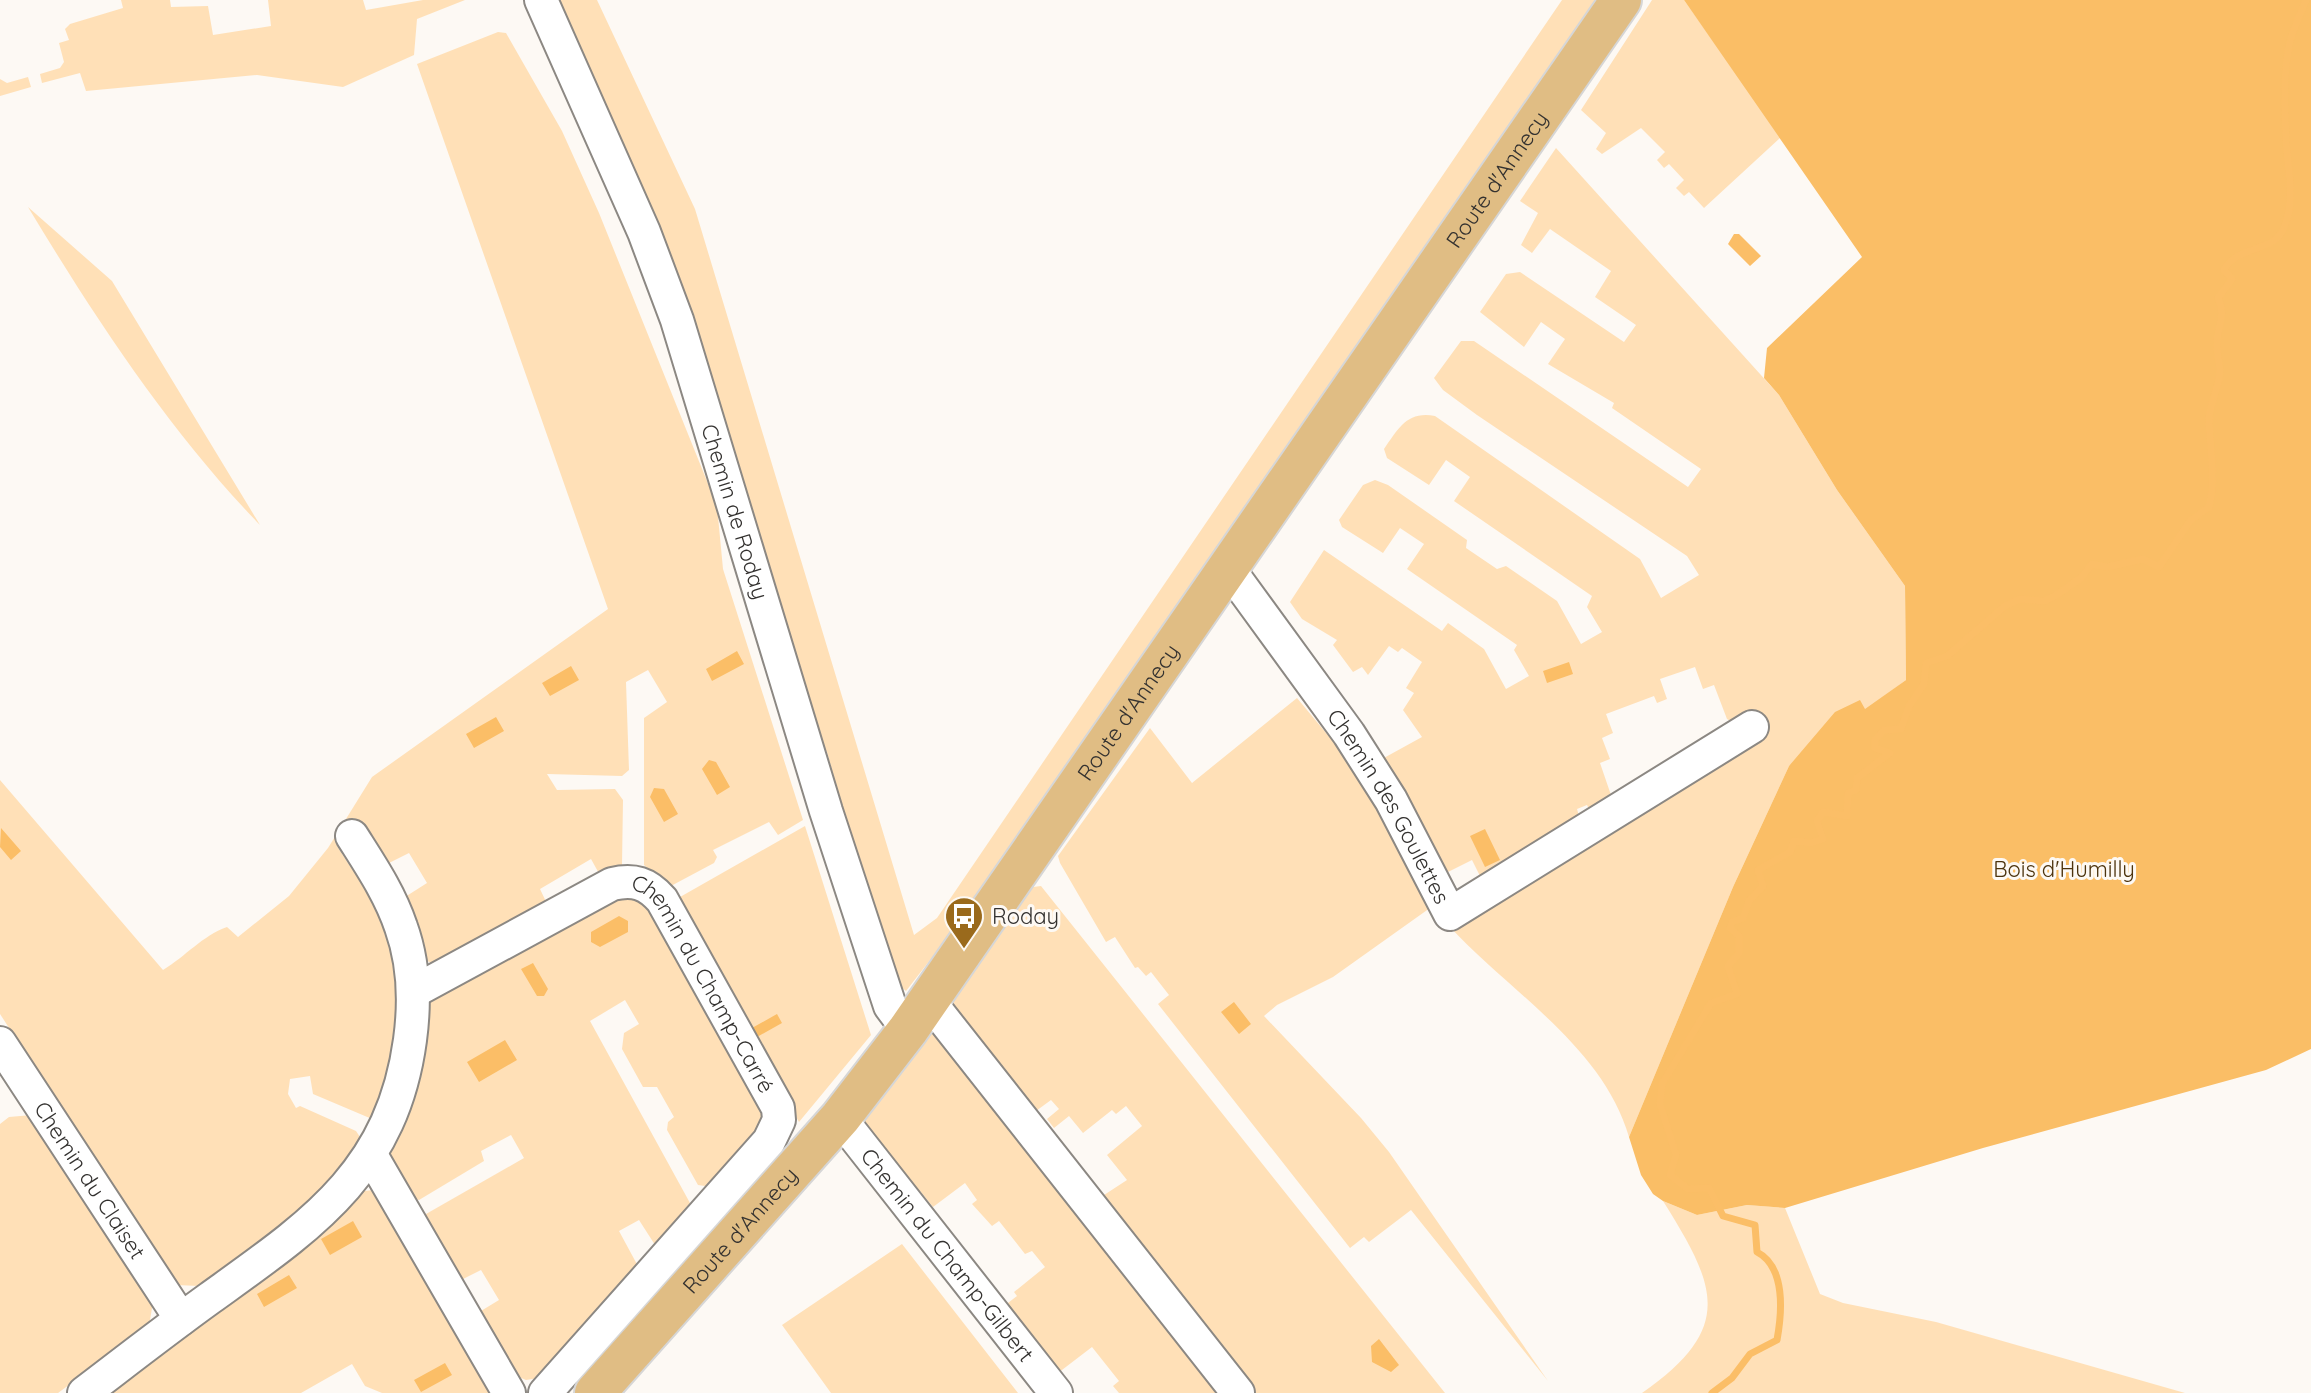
<svg xmlns="http://www.w3.org/2000/svg" width="2311" height="1393" font-family="Quicksand,sans-serif">
	<rect width="100%" height="100%" fill="#fdf9f4"/>
	<path fill="#ffe0b7" d="M 121,0 L 170,0 L 171,7 L 208,6 L 213,35 L 271,26 L 268,0 L 363,0 L 366,10 L 423,0 L 465,0 L 417,19 L 414,55 L 343,87 L 257,75 L 86,91 L 80,73 L 42,83 L 40,74 L 60,68 L 64,62 L 59,43 L 69,40 L 65,29 L 70,24 L 123,8 Z
		M 549,0 L 597,0 L 695,209 L 914,935 L 937,918 L 1562,0 L 1601,0 L 978,898 L 906,991 L 901,987 L 870,910 L 827,752 L 816,735 Z
		M 1652,0 L 1684,0 L 1781,137 L 1704,208 L 1689,192 L 1684,196 L 1676,188 L 1684,180 L 1669,164 L 1664,168 L 1657,160 L 1665,152 L 1641,128 L 1602,154 L 1596,149 L 1606,133 L 1581,110 Z
		M 498,32 L 506,33 L 562,131 L 599,213 L 717,506 L 723,569 L 803,820 L 778,835 L 769,822 L 713,850 L 717,857 L 714,863 L 669,887 L 644,865 L 644,718 L 667,702 L 648,670 L 626,682 L 629,770 L 622,776 L 547,774 L 557,790 L 615,789 L 623,800 L 622,865 L 601,877 L 591,859 L 540,889 L 549,908 L 433,964 L 422,958 L 405,897 L 427,883 L 409,853 L 387,864 L 353,818 L 337,846 C 352,870 371,895 381,920 C 408,987 395,1055 372,1119 L 313,1094 L 310,1076 L 290,1079 L 288,1094 L 296,1108 L 300,1106 L 356,1131 L 362,1140 L 316,1196 L 267,1237 L 199,1286 L 176,1285 L 0,1014 L 0,780 L 163,970 C 186,956 202,936 227,927 L 238,937 L 289,896 L 328,848 L 372,777 L 608,609 L 417,64 Z
		M 28,77 L 31,87 L 0,96 L 0,79 L 7,83 Z
		M 1556,148 L 1779,395 L 1837,490 L 1905,586 L 1906,680 L 1789,766 L 1733,887 L 1629,1137 C 1603,1047 1511,993 1449,926 L 1736,724 L 1727,719 L 1714,685 L 1703,689 L 1695,667 L 1660,679 L 1667,699 L 1657,703 L 1654,696 L 1606,714 L 1613,733 L 1602,738 L 1610,759 L 1600,763 L 1612,798 L 1590,811 L 1587,805 L 1577,809 L 1579,816 L 1545,846 L 1535,842 L 1523,848 L 1520,861 L 1484,884 L 1472,860 L 1444,874 L 1382,759 L 1422,737 L 1403,710 L 1414,693 L 1406,688 L 1422,662 L 1402,648 L 1398,652 L 1389,646 L 1368,675 L 1362,667 L 1353,672 L 1333,645 L 1337,640 L 1302,619 L 1290,602 L 1324,550 L 1442,631 L 1448,623 L 1484,649 L 1506,689 L 1529,676 L 1514,650 L 1517,645 L 1407,569 L 1424,544 L 1400,528 L 1383,553 L 1342,527 L 1339,520 L 1363,485 L 1375,480 L 1388,485 L 1467,540 L 1466,548 L 1497,569 L 1506,566 L 1557,601 L 1581,644 L 1602,632 L 1587,607 L 1592,596 L 1454,501 L 1470,477 L 1446,460 L 1429,485 L 1387,458 L 1384,449 C 1399,428 1407,411 1435,416 L 1640,559 L 1661,598 L 1699,575 L 1687,556 L 1477,415 L 1443,390 L 1434,378 L 1461,341 L 1474,341 L 1688,487 L 1701,469 L 1612,408 L 1614,403 L 1548,364 L 1565,339 L 1541,322 L 1524,347 L 1480,312 L 1506,274 L 1520,272 L 1624,342 L 1636,325 L 1595,297 L 1611,271 L 1550,229 L 1532,253 L 1521,245 L 1538,213 L 1520,201 Z
		M 28,207 L 112,281 L 260,525 C 170,432 95,318 28,207 Z
		M 1297,698 L 1371,787 L 1437,903 L 1333,977 L 1277,1005 L 1264,1016 L 1361,1118 L 1389,1152 L 1548,1381 L 1411,1210 L 1369,1242 L 1364,1237 L 1350,1248 L 1158,1004 L 1169,995 L 1151,972 L 1146,976 L 1138,967 L 1135,968 L 1115,937 L 1106,942 L 1060,863 L 1058,856 L 1150,728 L 1192,783 Z
		M 805,826 L 871,1035 L 799,1122 L 673,901 Z
		M 1041,886 L 1445,1393 L 1253,1393 L 1101,1197 L 1127,1180 L 1107,1155 L 1142,1126 L 1126,1106 L 1116,1114 L 1112,1110 L 1083,1133 L 1069,1116 L 1054,1128 L 1047,1119 L 1059,1109 L 1051,1100 L 1036,1111 L 950,1004 L 1033,887 Z
		M 620,893 L 637,896 L 651,908 L 763,1105 L 762,1127 L 712,1187 L 698,1185 L 667,1130 L 668,1122 L 674,1117 L 657,1087 L 643,1087 L 622,1049 L 624,1033 L 639,1024 L 625,1000 L 590,1021 L 690,1203 L 686,1214 L 657,1248 L 639,1220 L 619,1231 L 639,1268 L 545,1377 L 526,1380 L 512,1374 L 476,1314 L 499,1300 L 481,1270 L 459,1281 L 424,1222 L 426,1214 L 524,1158 L 511,1135 L 481,1151 L 484,1161 L 419,1200 L 410,1197 L 390,1163 L 392,1141 L 415,1092 L 431,999 Z
		M 933,1029 L 1227,1393 L 1119,1393 L 1113,1386 L 1119,1381 L 1092,1347 L 1058,1373 L 1004,1306 L 1017,1296 L 1014,1292 L 1045,1267 L 1032,1251 L 1025,1254 L 999,1221 L 992,1226 L 972,1204 L 977,1200 L 965,1183 L 933,1207 L 920,1191 L 916,1193 L 868,1133 L 864,1120 Z
		M 32,1115 L 153,1302 L 149,1326 L 58,1393 L 0,1393 L 0,1124 L 9,1117 Z
		M 374,1190 L 495,1393 L 382,1393 L 365,1386 L 352,1364 L 301,1393 L 109,1393 L 352,1199 L 364,1191 Z
		M 1663,1201 L 1697,1215 L 1747,1205 L 1785,1208 L 1820,1294 L 1843,1303 L 1936,1322 L 2185,1393 L 1642,1393 C 1735,1328 1717,1287 1663,1201 Z
		M 902,1244 L 1018,1393 L 831,1393 L 782,1325 Z"/>
	<path fill="#fabe66" d="M 1684,0 L 2311,0 L 2311,1049 L 2266,1070 L 1983,1148 L 1785,1208 L 1747,1205 L 1697,1215 L 1663,1201 L 1653,1194 L 1641,1175 L 1629,1137 L 1733,887 L 1789,766 L 1835,712 L 1860,700 L 1865,709 L 1906,680 L 1905,586 L 1837,490 L 1779,395 L 1764,378 L 1767,348 L 1862,257 Z"/>
	<path fill="#fbbe67" d="M 1734,234 L 1739,234 L 1761,256 L 1750,266 L 1728,244 Z
		M 737,651 L 744,664 L 712,681 L 706,669 Z
		M 1569,662 L 1573,674 L 1547,683 L 1543,671 Z
		M 571,666 L 579,680 L 550,696 L 542,683 Z
		M 496,717 L 504,731 L 474,748 L 466,734 Z
		M 709,760 L 716,762 L 730,787 L 717,795 L 702,769 Z
		M 654,788 L 664,789 L 678,814 L 664,822 L 650,797 Z
		M 1,828 L 21,851 L 11,860 L 0,847 Z
		M 1485,829 L 1500,860 L 1485,867 L 1470,836 Z
		M 619,916 L 628,921 L 628,932 L 600,947 L 591,942 L 591,932 Z
		M 533,963 L 548,989 L 544,996 L 537,996 L 521,969 Z
		M 1234,1002 L 1251,1024 L 1239,1034 L 1221,1012 Z
		M 777,1014 L 782,1023 L 757,1037 L 752,1028 Z
		M 505,1040 L 517,1060 L 479,1082 L 467,1062 Z
		M 353,1221 L 362,1237 L 330,1255 L 321,1239 Z
		M 289,1275 L 297,1288 L 264,1307 L 257,1294 Z
		M 1379,1339 L 1399,1365 L 1391,1372 L 1372,1362 L 1371,1346 Z
		M 445,1363 L 452,1375 L 421,1392 L 414,1380 Z"/>
	<g fill="none" stroke-linecap="round" stroke-linejoin="round">
		<path stroke="#fbbe67" stroke-width="7" d="M 1712,1393 L 1732,1378 L 1750,1354 L 1777,1340 C 1782,1313 1786,1267 1757,1252 L 1755,1225 L 1723,1216 L 1709,1188 L 1688,1189 L 1670,1175 L 1676,1155 L 1660,1104 L 1662,1084 L 1711,1003 L 1737,994 L 1728,966 L 1739,953 L 1739,936 L 1730,928 L 1732,922 L 1743,918 L 1749,901 L 1763,886 L 1758,870 L 1790,852 L 1794,841 L 1811,843 L 1823,839 L 1817,821 L 1823,812 L 1847,816 L 1848,793 L 1856,790 L 1857,778 L 1890,753 L 1875,748 L 1875,740 L 1884,730 L 1901,729 L 1909,706 L 1924,684 L 1926,663 L 1947,656 L 2005,606 L 2020,599 L 2044,601 L 2055,596 L 2081,578 L 2092,564 L 2107,567 L 2143,559 L 2159,567 L 2190,521 L 2209,507 C 2216,481 2210,445 2209,421 C 2209,404 2219,388 2220,372 C 2220,363 2217,355 2217,347 C 2216,327 2227,317 2218,298 L 2232,279 L 2224,270 C 2236,246 2273,252 2283,230 C 2297,199 2287,169 2286,139 C 2285,110 2283,75 2289,46 C 2292,31 2300,15 2306,0"/>
		<g stroke="#8c8883" stroke-width="36">
			<g id="minor">
				<path id="s1" d="M 541,0 L 644,232 L 677,320 L 826,811 L 890,1006 L 908,1030"/>
				<path id="s2" d="M 1228,568 L 1349,734 L 1391,800 L 1450,914 L 1752,727"/>
				<path id="s3" d="M 413,992 L 612,884 C 634,879 647,883 662,900 L 778,1108 L 779,1120 L 769,1141 L 545,1393"/>
				<path d="M 929,1001 L 1238,1393"/>
				<path id="s4" d="M 0,1043 L 181,1319"/>
				<path id="s5" d="M 840,1118 L 1056,1393"/>
				<path d="M 371,1155 L 509,1393"/>
				<path d="M 84,1393 C 126,1361 167,1329 210,1298 C 310,1226 392,1173 410,1040 C 415,1003 414,963 401,927 C 390,894 371,866 352,836"/>
			</g>
		</g>
		<g stroke="#d6d6d6" stroke-width="44">
			<g id="major">
				<path id="s6" d="M 595,1393 L 840,1118 L 908,1030 L 1621,0"/>
			</g>
		</g>
		<use href="#minor" stroke="#fff" stroke-width="32"/>
		<use href="#major" stroke="#e0bd84" stroke-width="40"/>
	</g>
	<defs>
		<g id="bus-pin" transform="scale(2)"><path d="M0 17L-7.5 6A9.5 9.5 0 1 1 7.5 6Z" fill="#9a6a1c" stroke="#fdf9f4"/><path d="M-5-6H5V4H4V6H2V4H-2V6H-4V4H-5ZM-3.5-4V0h7V-4ZM-3.5 1.2v1.5H-2V1.2ZM2 1.2v1.5H3.5V1.2Z" fill="#fff"/></g>
	</defs>
	<g fill-rule="evenodd">
		<use href="#bus-pin" x="964" y="916"/>
	</g>
	<g text-anchor="middle" dominant-baseline="central" stroke-width="6" stroke-linejoin="round" paint-order="stroke">
		<g font-size="22" fill="#343230" stroke="#fdf9f4">
			<text stroke="none"><textPath href="#s6" startOffset="1514">Route d'Annecy</textPath></text>
			<text stroke="none"><textPath href="#s1" startOffset="548">Chemin de Roday</textPath></text>
			<text stroke="none"><textPath href="#s6" startOffset="866">Route d'Annecy</textPath></text>
			<text stroke="none"><textPath href="#s2" startOffset="288">Chemin des Goulettes</textPath></text>
			<text stroke="none"><textPath href="#s3" startOffset="374">Chemin du Champ-Carré</textPath></text>
			<text stroke="none"><textPath href="#s4" startOffset="164">Chemin du Claiset</textPath></text>
			<text stroke="none"><textPath href="#s6" startOffset="218">Route d'Annecy</textPath></text>
			<text stroke="none"><textPath href="#s5" startOffset="174">Chemin du Champ-Gilbert</textPath></text>
		</g>
		<g font-size="22" fill="#4d340e" stroke="#fdf9f4">
			<text x="2064" y="869">Bois d'Humilly</text>
		</g>
		<g font-size="22" fill="#343230" stroke="#fdf9f4" text-anchor="start">
			<text x="992" y="916">Roday</text>
		</g>
	</g>
</svg>
